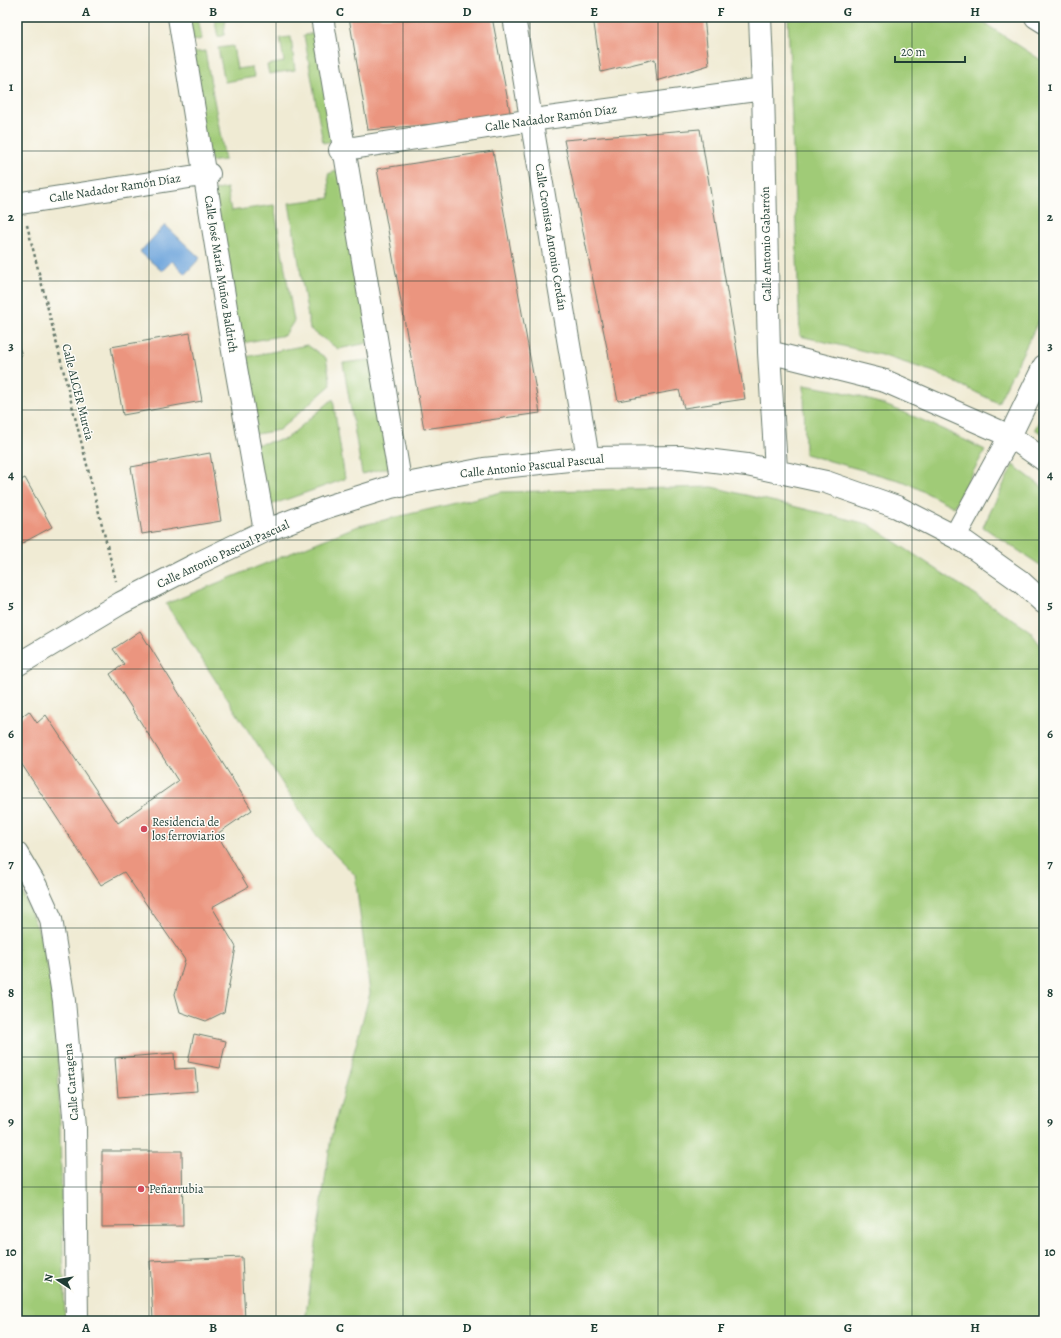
<svg xmlns="http://www.w3.org/2000/svg" width="1061" height="1338" font-family="Alegreya,serif">
	<rect width="100%" height="100%" fill="#fdfcf7"/>
	<filter id="ink" filterUnits="userSpaceOnUse"><feTurbulence type="fractalNoise" baseFrequency=".025" numOctaves="2"/><feDisplacementMap in="SourceGraphic" scale="8" xChannelSelector="R" yChannelSelector="G"/><feConvolveMatrix kernelMatrix="1 2 1 2 8 2 1 2 1" color-interpolation-filters="sRGB"/></filter>
	<filter id="wash" filterUnits="userSpaceOnUse"><feTurbulence type="fractalNoise" baseFrequency=".012" numOctaves="4" result="noise"/><feDisplacementMap in="SourceGraphic" scale="16" xChannelSelector="R" yChannelSelector="G"/><feGaussianBlur stdDeviation="0.9" result="paint"/><feColorMatrix in="noise" values="0 0 0 0 0 0 0 0 0 0 0 0 0 0 0 0 0 1.4 0 .05"/><feComposite in="paint" operator="in"/></filter>
	<g filter="url(#wash)">
		<rect width="100%" height="100%" fill="#f0ebd4"/>
		<path fill="#a0cb77" stroke="#608456" d="M 183,17 L 198,17 L 202,39 L 186,42 Z
			M 214,17 L 226,17 L 224,35 L 218,37 Z
			M 788,17 L 975,17 L 1044,62 L 1044,310 L 998,403 L 934,372 L 881,355 L 800,336 Z
			M 320,32 L 339,140 L 323,143 L 304,35 Z
			M 291,37 L 295,70 L 269,74 L 267,65 L 284,62 L 280,38 Z
			M 233,46 L 237,69 L 251,67 L 255,77 L 225,82 L 218,48 Z
			M 205,51 L 225,160 L 207,162 L 189,53 Z
			M 342,169 L 373,342 L 338,349 L 310,329 L 289,203 L 330,198 L 328,174 Z
			M 227,188 L 231,211 L 274,205 L 294,321 L 285,335 L 237,344 L 212,191 Z
			M 307,345 L 326,358 L 331,385 L 279,430 L 251,435 L 240,358 Z
			M 376,359 L 394,466 L 362,474 L 343,363 Z
			M 804,385 C 814,387 824,388 834,390 C 887,402 937,426 985,450 L 954,507 L 905,482 L 805,454 Z
			M 333,399 L 345,479 L 265,507 L 253,445 L 286,439 Z
			M 1044,411 L 1044,435 L 1035,429 Z
			M 1013,465 L 1044,488 L 1044,569 L 1040,565 L 983,527 Z
			M 712,487 L 868,524 L 1030,631 L 1044,650 L 1044,1321 L 305,1321 L 331,1137 L 370,993 L 355,875 L 317,837 L 166,604 L 355,527 L 502,492 Z
			M 17,879 L 43,942 L 57,1020 L 65,1321 L 17,1321 Z"/>
		<path fill="#6ea5dc" stroke="#467188" d="M 165,225 L 200,258 L 185,274 L 172,261 L 162,271 L 140,252 Z"/>
		<g id="blocks">
			<path fill="#eb957f" d="M 349,17 L 492,17 L 511,117 L 368,130 Z
				M 593,17 L 704,17 L 709,65 L 657,81 L 655,59 L 601,72 Z
				M 700,129 L 745,399 L 684,408 L 679,390 L 618,401 L 564,140 Z
				M 493,151 L 540,413 L 424,429 L 377,169 Z
				M 190,333 L 202,401 L 123,415 L 111,347 Z
				M 17,342 L 22,355 L 17,358 Z
				M 210,453 L 221,521 L 142,534 L 131,467 Z
				M 25,478 L 52,527 L 17,546 L 17,482 Z
				M 140,631 L 252,810 L 217,834 L 248,887 L 212,907 L 236,947 L 224,1012 L 206,1021 L 180,1012 L 175,994 L 185,960 L 124,872 L 101,885 L 17,757 L 17,720 L 29,711 L 37,723 L 46,715 L 118,823 L 178,781 L 110,674 L 124,664 L 113,649 Z
				M 194,1034 L 226,1041 L 220,1068 L 188,1062 Z
				M 174,1053 L 175,1069 L 195,1068 L 197,1091 L 118,1097 L 115,1058 Z
				M 102,1151 L 182,1151 L 183,1226 L 102,1227 Z
				M 242,1257 L 245,1321 L 153,1321 L 150,1261 Z"/>
		</g>
	</g>
	<g filter="url(#ink)">
		<use href="#blocks" fill-opacity="0" stroke="#687a6c" stroke-width="1"/>
		<g fill="none" stroke-linecap="round" stroke-linejoin="round">
			<g stroke="#687a6c" stroke-width="24">
				<path id="minor" d="M 179,17 L 233,351 L 265,531
					M 322,17 L 401,486
					M 514,17 L 588,458
					M 760,17 L 763,89 L 769,352 L 776,470
					M 1036,17 L 1044,22
					M 340,150 L 532,120 L 763,89
					M 21,203 L 209,174
					M 769,352 L 885,381 L 1010,436 L 1044,460
					M 955,536 L 1010,436 L 1044,366
					M 17,665 L 121,603 L 197,564 L 265,531 L 327,507 L 391,487 L 484,469 L 588,458 L 682,457 L 747,465 L 826,482 L 897,507 L 965,542 L 1020,581 L 1044,603"/>
			</g>
			<g stroke="#687a6c" stroke-width="24">
				<path id="major" d="M 17,854 L 36,886 L 51,919 L 64,1001 L 75,1127 L 77,1321"/>
			</g>
			<path stroke="#687a6c" stroke-width="2.5" stroke-dasharray="3 3" stroke-linecap="butt" d="M 27,225 L 116,581"/>
			<use href="#minor" stroke="#fff" stroke-width="22"/>
			<use href="#major" stroke="#fff" stroke-width="22"/>
		</g>
	</g>
	<path fill="none" stroke="#1f3d34" stroke-width="1" stroke-opacity="0.55" d="M 149,17 L 149,1321M 276,17 L 276,1321M 403,17 L 403,1321M 530,17 L 530,1321M 658,17 L 658,1321M 785,17 L 785,1321M 912,17 L 912,1321M 17,151 L 1044,151M 17,281 L 1044,281M 17,410 L 1044,410M 17,540 L 1044,540M 17,669 L 1044,669M 17,798 L 1044,798M 17,928 L 1044,928M 17,1057 L 1044,1057M 17,1187 L 1044,1187"/>
	<g fill="#d1495b" stroke="#fdfcf7" stroke-width="1.5">
		<circle cx="144" cy="829" r="4"/>
		<circle cx="141" cy="1189" r="4"/>
	</g>
	<g text-anchor="middle" dominant-baseline="central" stroke-width="3" stroke-linejoin="round" paint-order="stroke">
		<g font-size="12" fill="#1f3d34" stroke="#fdfcf7">
			<text transform="translate(551 118) rotate(-8)">Calle Nadador Ramón Díaz</text>
			<text transform="translate(115 188) rotate(-9)">Calle Nadador Ramón Díaz</text>
			<text transform="translate(551 237) rotate(81)">Calle Cronista Antonio Cerdán</text>
			<text transform="translate(766 244) rotate(-91)">Calle Antonio Gabarrón</text>
			<text transform="translate(221 274) rotate(81)">Calle José María Muñoz Baldrich</text>
			<text transform="translate(78 392) rotate(76)">Calle ALCER Murcia</text>
			<text transform="translate(532 466) rotate(-6)">Calle Antonio Pascual Pascual</text>
			<text transform="translate(223 554) rotate(-25)">Calle Antonio Pascual Pascual</text>
			<text transform="translate(71 1082) rotate(-95)">Calle Cartagena</text>
		</g>
		<g font-size="12" fill="#1f3d34" stroke="#fdfcf7" text-anchor="start">
			<text x="152" y="822">Residencia de<tspan x="152" dy="14">los ferroviarios</tspan></text>
			<text x="149" y="1189">Peñarrubia</text>
		</g>
	</g>
	<rect width="1061" height="1338" fill="none" stroke="#fdfcf7" stroke-width="44"/>
	<g transform="translate(58 1280) rotate(282)" stroke="#fdfcf7" stroke-width="3" paint-order="stroke">
	<path d="M0-3L7 15L0 10L-7 15Z" fill="#1f3d34"/>
	<text y="-6" font-size="11" font-weight="bold" text-anchor="middle" fill="#1f3d34">N</text>
	</g>
	<path d="M895 56v6h70v-6" fill="none" stroke="#1f3d34" stroke-width="2"/>
	<text x="901" y="56" font-size="12" fill="#1f3d34" stroke="#fdfcf7" stroke-width="3" paint-order="stroke">20 m</text>
	<rect x="22" y="22" width="1017" height="1294" fill="none" stroke="#1f3d34" stroke-width="1.5"/>
	<g font-size="13" text-anchor="middle" font-weight="bold" fill="#1f3d34">
		<text x="86" y="16">A</text>
		<text x="213" y="16">B</text>
		<text x="340" y="16">C</text>
		<text x="467" y="16">D</text>
		<text x="594" y="16">E</text>
		<text x="721" y="16">F</text>
		<text x="848" y="16">G</text>
		<text x="975" y="16">H</text>
		<text x="11" y="91">1</text>
		<text x="1050" y="91">1</text>
		<text x="11" y="221">2</text>
		<text x="1050" y="221">2</text>
		<text x="11" y="350">3</text>
		<text x="1050" y="350">3</text>
		<text x="11" y="479">4</text>
		<text x="1050" y="479">4</text>
		<text x="11" y="609">5</text>
		<text x="1050" y="609">5</text>
		<text x="11" y="738">6</text>
		<text x="1050" y="738">6</text>
		<text x="11" y="868">7</text>
		<text x="1050" y="868">7</text>
		<text x="11" y="997">8</text>
		<text x="1050" y="997">8</text>
		<text x="11" y="1126">9</text>
		<text x="1050" y="1126">9</text>
		<text x="11" y="1256">10</text>
		<text x="1050" y="1256">10</text>
		<text x="86" y="1332">A</text>
		<text x="213" y="1332">B</text>
		<text x="340" y="1332">C</text>
		<text x="467" y="1332">D</text>
		<text x="594" y="1332">E</text>
		<text x="721" y="1332">F</text>
		<text x="848" y="1332">G</text>
		<text x="975" y="1332">H</text>
	</g>
</svg>
